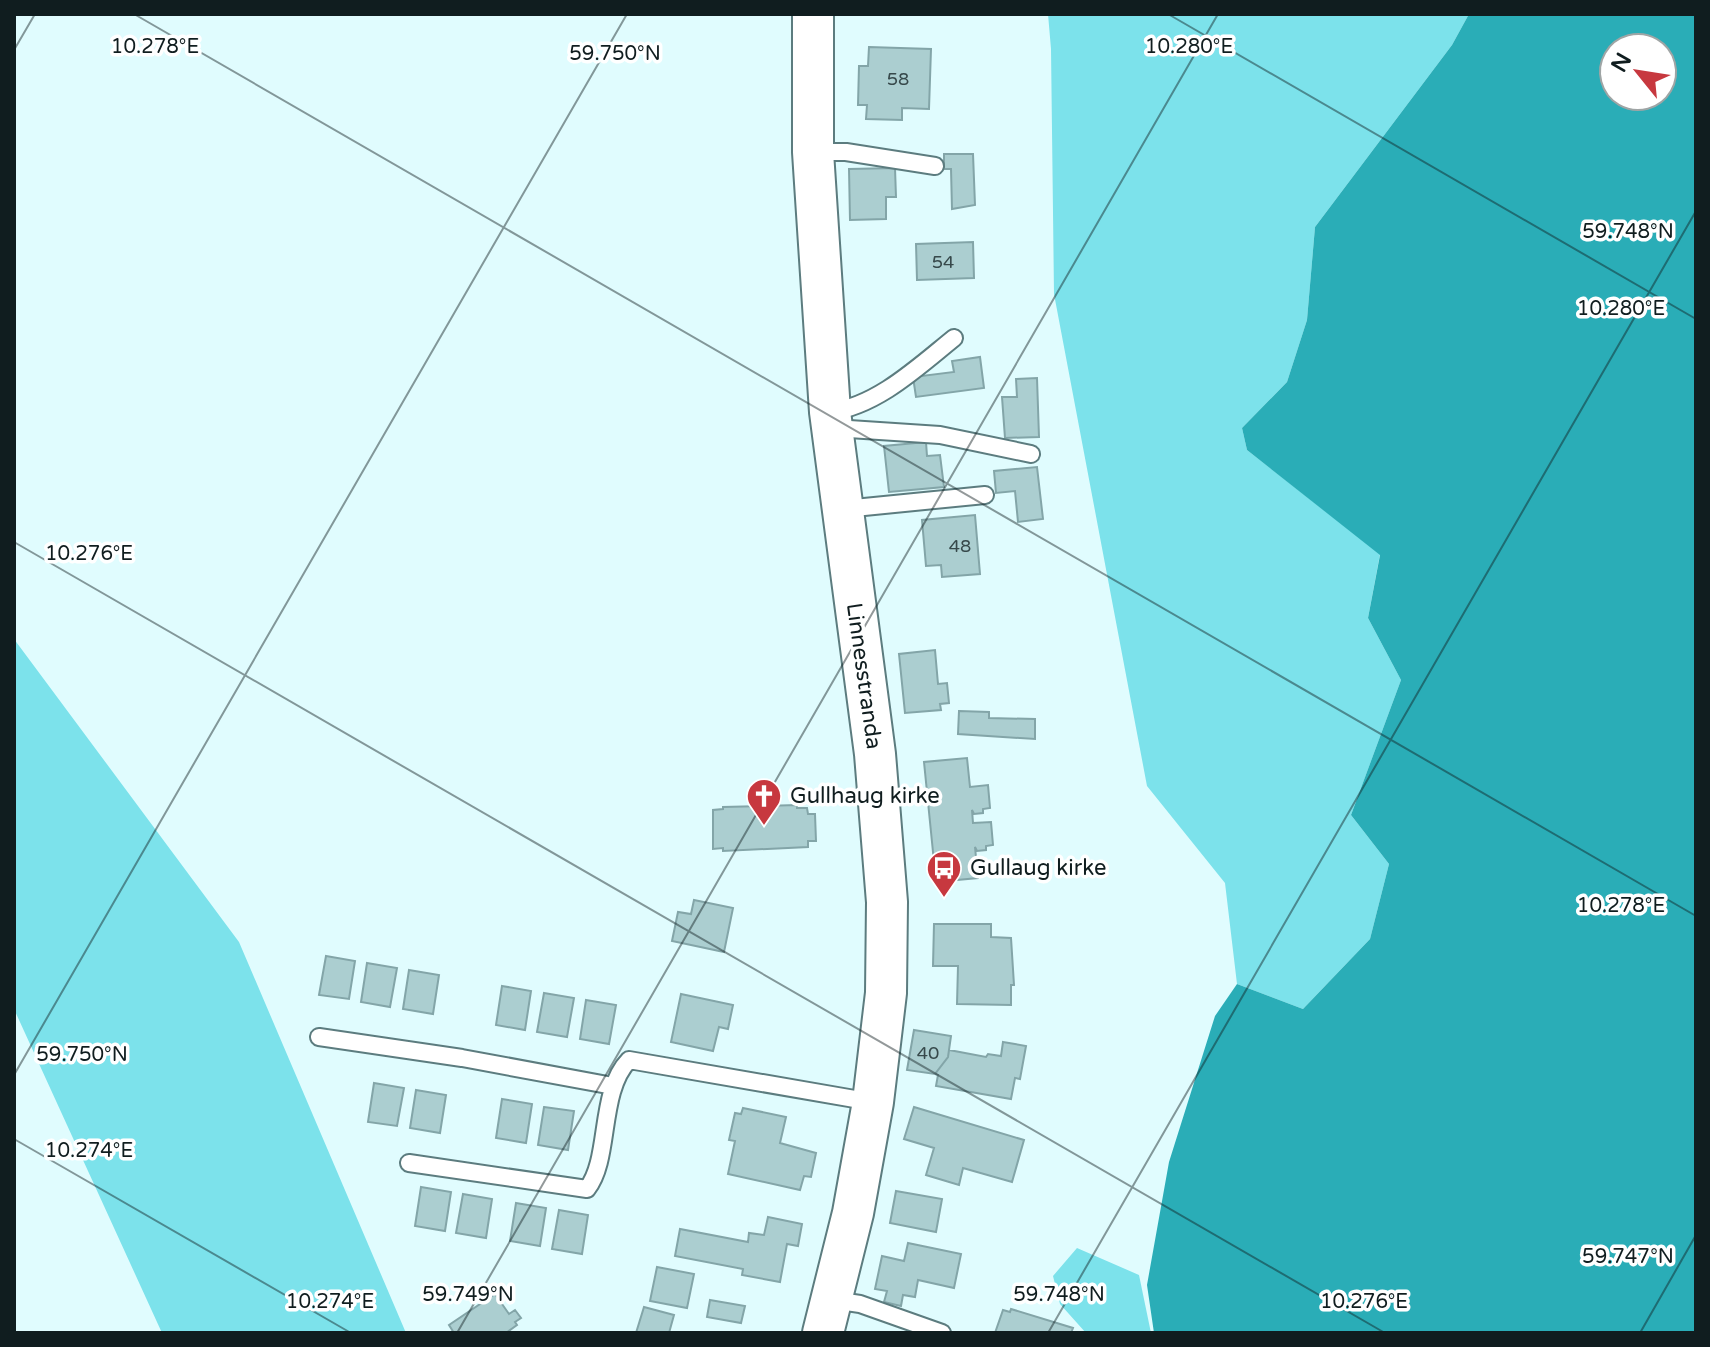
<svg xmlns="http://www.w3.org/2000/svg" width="1710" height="1347" font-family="'Varela Round',sans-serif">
	<rect width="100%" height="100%" fill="#e0fcfe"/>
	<path fill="#7ce2eb" d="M 1048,14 L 1469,14 L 1452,45 L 1315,227 L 1307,320 L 1287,382 L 1242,428 L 1247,450 L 1380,554 L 1368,618 L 1401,680 L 1351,815 L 1389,864 L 1370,939 L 1303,1009 L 1237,984 L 1225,883 L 1147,786 L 1054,294 L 1051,49 Z
		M 14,639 L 239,942 L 406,1333 L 162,1333 L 14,1009 Z
		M 1077,1248 L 1139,1275 L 1151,1333 L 1086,1333 L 1060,1304 L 1053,1276 Z"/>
	<path fill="#2aadb7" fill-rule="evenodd" d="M 1469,14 L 1696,14 L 1696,1333 L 1154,1333 L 1147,1285 L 1169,1162 L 1215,1016 L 1237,984 L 1303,1009 L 1370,939 L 1389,864 L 1351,815 L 1401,680 L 1368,618 L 1380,555 L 1247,450 L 1242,428 L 1287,382 L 1307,320 L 1315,227 L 1452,45 ZM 1614,48 L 1662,48 L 1662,96 L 1614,96 Z"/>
	<path fill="#abced0" stroke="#83a5a8" stroke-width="2" d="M 869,47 L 931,49 L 929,109 L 902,108 L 902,120 L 866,119 L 867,105 L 858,105 L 859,66 L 868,66 Z
		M 944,154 L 973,154 L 975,205 L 952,209 L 951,169 L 944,169 Z
		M 895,168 L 896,197 L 886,197 L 886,219 L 850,220 L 849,169 Z
		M 973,242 L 974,278 L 917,280 L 916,244 Z
		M 980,357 L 984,388 L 916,397 L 913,377 L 954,372 L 952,361 Z
		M 1037,378 L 1039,437 L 1005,438 L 1002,397 L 1017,397 L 1016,379 Z
		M 926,442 L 927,456 L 940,455 L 944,487 L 889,492 L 884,446 Z
		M 1037,467 L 1043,519 L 1018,522 L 1015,491 L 996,493 L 994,471 Z
		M 975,515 L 980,574 L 942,577 L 941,565 L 926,566 L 922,520 Z
		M 935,650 L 938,684 L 947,683 L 949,703 L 940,704 L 941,710 L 905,713 L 899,654 Z
		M 959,711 L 989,712 L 989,718 L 1035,719 L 1035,739 L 958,734 Z
		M 967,758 L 970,787 L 988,785 L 990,808 L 983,809 L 983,813 L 974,814 L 972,810 L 973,823 L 991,822 L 993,845 L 986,846 L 986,850 L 977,851 L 975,847 L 978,878 L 936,882 L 924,762 Z
		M 797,805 L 797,808 L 807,808 L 808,814 L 815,814 L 816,841 L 808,841 L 808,847 L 723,851 L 723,848 L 713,849 L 713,810 L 723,809 L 723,807 Z
		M 694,900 L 733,908 L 724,952 L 672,941 L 678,912 L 691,914 Z
		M 934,924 L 991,924 L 991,937 L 1011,938 L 1014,985 L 1011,985 L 1011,1005 L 957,1004 L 958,966 L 933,966 Z
		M 326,956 L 355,961 L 349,999 L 319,995 Z
		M 367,963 L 397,968 L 390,1007 L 361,1002 Z
		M 409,970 L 439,975 L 433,1014 L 403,1009 Z
		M 502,986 L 531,991 L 525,1030 L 496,1025 Z
		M 544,993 L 574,998 L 567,1037 L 537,1032 Z
		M 681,994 L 733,1005 L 728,1029 L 719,1027 L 713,1051 L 671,1042 Z
		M 586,1000 L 616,1005 L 609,1044 L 580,1039 Z
		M 914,1030 L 951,1036 L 948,1057 L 935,1074 L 907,1070 Z
		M 1003,1042 L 1026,1046 L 1020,1079 L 1015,1078 L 1011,1099 L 936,1086 L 938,1075 L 935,1074 L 948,1057 L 949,1050 L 986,1057 L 988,1054 L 1001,1056 Z
		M 374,1083 L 404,1088 L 397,1126 L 368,1122 Z
		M 416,1090 L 446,1095 L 440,1133 L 410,1128 Z
		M 502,1099 L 532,1104 L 526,1143 L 496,1138 Z
		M 544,1107 L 574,1111 L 568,1150 L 538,1145 Z
		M 914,1107 L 1024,1140 L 1012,1182 L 963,1168 L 959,1185 L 926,1175 L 934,1148 L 904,1139 Z
		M 743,1108 L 786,1117 L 780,1143 L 816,1153 L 811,1177 L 804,1176 L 800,1190 L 728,1174 L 735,1141 L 729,1140 L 735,1113 L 741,1114 Z
		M 421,1187 L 451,1192 L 445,1231 L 415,1226 Z
		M 896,1191 L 942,1199 L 936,1232 L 890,1223 Z
		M 463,1194 L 492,1199 L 486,1238 L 456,1233 Z
		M 516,1203 L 546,1208 L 540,1246 L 510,1241 Z
		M 559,1210 L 588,1215 L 582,1254 L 552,1249 Z
		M 768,1217 L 802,1224 L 798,1246 L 787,1244 L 780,1282 L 742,1275 L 743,1269 L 675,1256 L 680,1229 L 748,1242 L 749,1233 L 764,1235 Z
		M 908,1243 L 961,1254 L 954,1288 L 918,1280 L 915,1297 L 903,1295 L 901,1306 L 884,1302 L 887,1291 L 875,1289 L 882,1256 L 904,1261 Z
		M 657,1267 L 694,1274 L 687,1308 L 650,1301 Z
		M 495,1294 L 509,1314 L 515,1310 L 521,1318 L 515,1322 L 517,1325 L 506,1333 L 454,1333 L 449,1325 Z
		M 710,1300 L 745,1306 L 741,1323 L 707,1317 Z
		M 644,1307 L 674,1315 L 669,1333 L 636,1333 Z
		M 1011,1309 L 1073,1328 L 1071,1333 L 995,1333 L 1003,1310 L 1010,1312 Z"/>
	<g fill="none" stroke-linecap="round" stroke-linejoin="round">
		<g stroke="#5c7c7f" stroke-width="20">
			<path id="service" d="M 813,152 L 846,152 L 935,166
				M 830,412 C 877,406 918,367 954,338
				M 834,428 L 940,435 L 1031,454
				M 844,509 L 985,495
				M 319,1037 L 462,1058 L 613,1086
				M 409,1163 L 587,1189 C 611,1159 598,1092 629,1060 L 872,1102
				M 833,1300 L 860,1304 L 942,1333"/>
		</g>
		<g stroke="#5c7c7f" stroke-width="44">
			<path id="tertiary" d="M 813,14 L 813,152 L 830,412 L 875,754 L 887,902 L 886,993 L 873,1102 L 853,1213 L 823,1333"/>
		</g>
		<use href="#service" stroke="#fff" stroke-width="16"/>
		<use href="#tertiary" stroke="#fff" stroke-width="40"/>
	</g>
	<path fill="none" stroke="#101d1f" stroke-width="2" stroke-opacity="0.45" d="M 134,14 L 1696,916M 1168,14 L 1696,319M 14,50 L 35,14M 14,542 L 1385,1333M 14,1075 L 627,14M 14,1139 L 351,1333M 457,1333 L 1218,14M 1048,1333 L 1696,211M 1640,1333 L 1696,1235"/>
	<defs>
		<g id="church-pin" transform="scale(1.8)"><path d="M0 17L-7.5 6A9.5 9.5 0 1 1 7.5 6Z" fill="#c7383f" stroke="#fff"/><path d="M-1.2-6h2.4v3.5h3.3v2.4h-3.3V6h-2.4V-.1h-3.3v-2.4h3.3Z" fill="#fff"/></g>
		<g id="bus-pin" transform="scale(1.8)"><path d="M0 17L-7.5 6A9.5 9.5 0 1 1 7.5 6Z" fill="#c7383f" stroke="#fff"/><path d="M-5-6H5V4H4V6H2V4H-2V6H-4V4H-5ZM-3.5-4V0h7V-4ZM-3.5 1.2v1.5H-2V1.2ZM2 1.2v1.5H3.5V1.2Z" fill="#fff"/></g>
	</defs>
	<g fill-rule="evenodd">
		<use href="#church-pin" x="764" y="796"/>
		<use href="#bus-pin" x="944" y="868"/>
	</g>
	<g text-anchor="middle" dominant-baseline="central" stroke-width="7" stroke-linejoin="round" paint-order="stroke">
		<g font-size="18" fill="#37494b">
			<text x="898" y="79">58</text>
			<text x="943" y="262">54</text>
			<text x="960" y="546">48</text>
			<text x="928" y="1053">40</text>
		</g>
		<g font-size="22" fill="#101d1f" stroke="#fff">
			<text transform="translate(864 676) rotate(82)">Linnesstranda</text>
		</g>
		<g font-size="22" fill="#101d1f" stroke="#fff" text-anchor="start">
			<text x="790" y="796">Gullhaug kirke</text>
			<text x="970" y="868">Gullaug kirke</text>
		</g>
	</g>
	<g font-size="20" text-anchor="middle" fill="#101d1f" stroke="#fff" stroke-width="7" stroke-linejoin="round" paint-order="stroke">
		<text x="155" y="53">10.278°E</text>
		<text x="1189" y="53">10.280°E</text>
		<text x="615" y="60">59.750°N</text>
		<text x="1628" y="238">59.748°N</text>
		<text x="1621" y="315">10.280°E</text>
		<text x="89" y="560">10.276°E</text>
		<text x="1621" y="912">10.278°E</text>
		<text x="82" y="1061">59.750°N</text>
		<text x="89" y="1157">10.274°E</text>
		<text x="1628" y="1263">59.747°N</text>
		<text x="468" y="1301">59.749°N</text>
		<text x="1059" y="1301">59.748°N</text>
		<text x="330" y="1308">10.274°E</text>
		<text x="1364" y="1308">10.276°E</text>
	</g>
	<rect width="1710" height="1347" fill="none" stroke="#101d1f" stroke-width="32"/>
	<g transform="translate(1638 72) rotate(300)"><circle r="38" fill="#ffffff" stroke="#9fa5a5" stroke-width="2"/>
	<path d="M0-6L14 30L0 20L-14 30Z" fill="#c7383f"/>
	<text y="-12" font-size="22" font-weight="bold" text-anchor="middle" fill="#101d1f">N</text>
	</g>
</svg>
